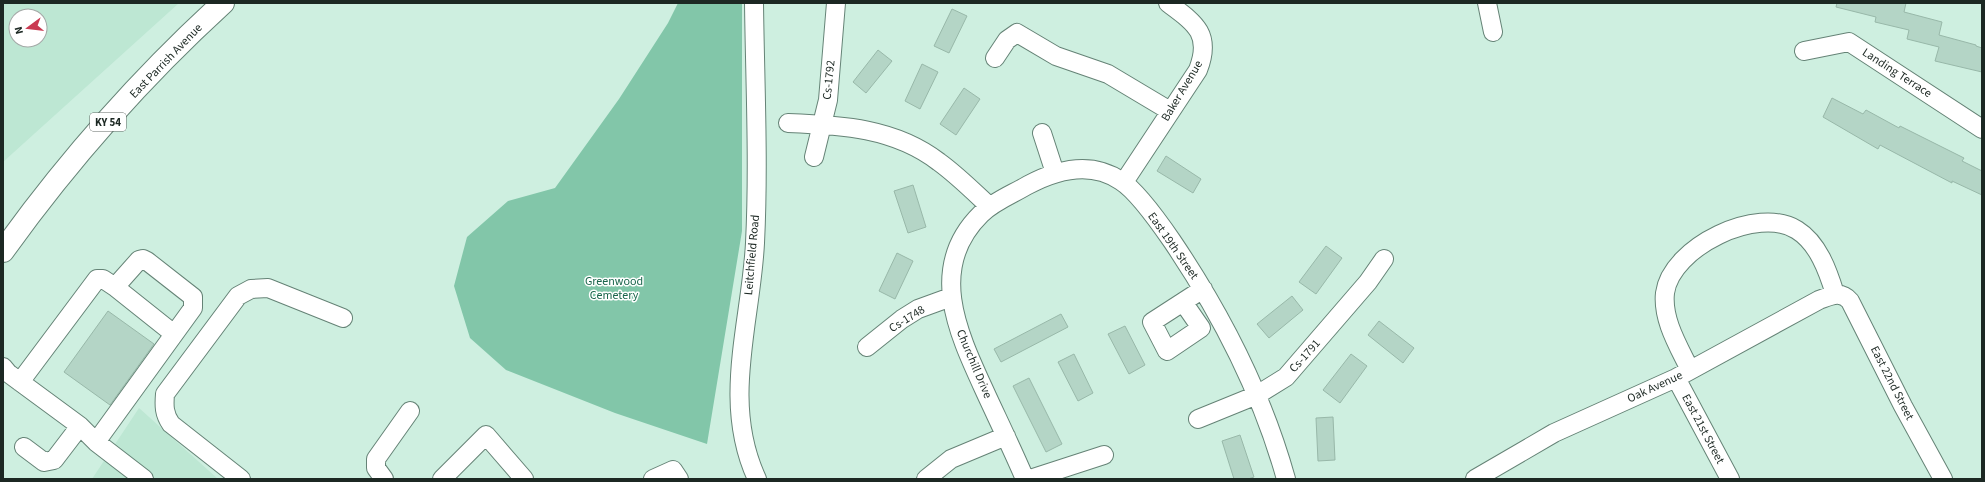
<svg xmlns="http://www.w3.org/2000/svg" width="1985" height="482" font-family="'Source Sans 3',sans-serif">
	<rect width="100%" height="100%" fill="#ceefe0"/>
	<path fill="#bde7d3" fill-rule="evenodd" d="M 3,3 L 179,3 L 3,162 ZM 16,16 L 40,16 L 40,40 L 16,40 Z
		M 139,408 L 218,479 L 92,479 Z"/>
	<path fill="#82c6a9" d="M 678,3 L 742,3 L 742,231 L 707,444 L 615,413 L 506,370 L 470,338 L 454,286 L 467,237 L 508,201 L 555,188 L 619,99 L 668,23 Z"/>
	<path fill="#b4d5c6" stroke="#98b8a9" d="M 1837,3 L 1906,3 L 1904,12 L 1942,22 L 1939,35 L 1976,45 L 1976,46 L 1982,48 L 1982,72 L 1935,61 L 1939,47 L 1907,39 L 1909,30 L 1875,22 L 1876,17 L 1836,7 Z
		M 952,9 L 967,16 L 949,53 L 934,46 Z
		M 878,50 L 892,61 L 866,93 L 853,82 Z
		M 922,64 L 938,72 L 920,109 L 905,101 Z
		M 964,88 L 980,99 L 956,135 L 940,124 Z
		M 1832,98 L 1863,114 L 1866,110 L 1899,128 L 1900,126 L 1964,158 L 1962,161 L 1982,171 L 1982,195 L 1952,181 L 1952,183 L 1880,145 L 1878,149 L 1823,117 Z
		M 1166,156 L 1201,179 L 1193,193 L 1157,171 Z
		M 913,185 L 926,227 L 908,233 L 894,191 Z
		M 1326,246 L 1342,258 L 1316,294 L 1299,282 Z
		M 897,253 L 913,261 L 895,299 L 879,291 Z
		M 1292,296 L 1303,310 L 1269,338 L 1257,324 Z
		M 108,311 L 154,344 L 110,405 L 64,372 Z
		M 1061,314 L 1068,327 L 1001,362 L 994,349 Z
		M 1379,321 L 1414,348 L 1403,363 L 1368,335 Z
		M 1125,326 L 1145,365 L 1129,374 L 1108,334 Z
		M 1074,354 L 1093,393 L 1078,401 L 1058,362 Z
		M 1351,354 L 1367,366 L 1340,403 L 1323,390 Z
		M 1029,378 L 1062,444 L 1046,452 L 1013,386 Z
		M 1333,417 L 1335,460 L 1318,461 L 1316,418 Z
		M 1240,435 L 1254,477 L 1248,479 L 1234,479 L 1222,441 Z"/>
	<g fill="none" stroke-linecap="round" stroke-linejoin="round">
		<g stroke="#658376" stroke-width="20">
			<path id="minor" d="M 754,3 C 755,83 759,163 755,243 C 751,323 721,402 757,479
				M 1487,3 L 1493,32
				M 1804,51 L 1849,42 L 1982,129
				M 995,58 L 1007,40 L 1017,33 L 1056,56 L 1108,74 L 1170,111
				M 788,123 C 841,125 895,128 939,162 C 957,175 973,191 989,206
				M 1042,133 L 1055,173
				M 814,157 L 828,100 L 836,3
				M 1124,182 L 1198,70 C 1212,34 1195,23 1168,3
				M 115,287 L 174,334
				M 1183,302 L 1201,328 L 1167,351 L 1152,322 L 1203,289
				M 867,347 L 902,319 L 918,309 L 951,297
				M 3,367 L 8,373 L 80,426 L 96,442 L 144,479
				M 1690,370 C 1679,347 1662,320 1665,293 C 1671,247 1758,205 1797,230 C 1818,243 1828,271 1835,294
				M 1676,378 L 1730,479
				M 20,382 L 97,279 L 103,279 L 115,287 L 139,260 L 143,259 L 147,261 L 193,297 L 193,308 L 96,442
				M 1198,419 L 1257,395 L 1286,377 L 1368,282 L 1384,259
				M 24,447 L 44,462 L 54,460 L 80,426
				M 241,479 L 171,424 C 164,414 164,406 165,394 L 238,296 L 251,289 L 268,288 L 343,318
				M 384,479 L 376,468 L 376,459 L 410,411
				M 442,479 L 486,435 L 524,479
				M 653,479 L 673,470 L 679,479
				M 926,479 L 951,459 L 1006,436
				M 1025,479 C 1013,451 1000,424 987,396 C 960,337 925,269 981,214 C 994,201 1013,194 1028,185 C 1058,169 1092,161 1121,181 C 1137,191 1161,225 1172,241 C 1222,315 1262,393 1286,479
				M 1030,479 L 1104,455
				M 1475,479 L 1554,433 L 1676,378 L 1819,300 C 1830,296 1841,290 1850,301 L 1903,406 L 1943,479"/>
		</g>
		<g stroke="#658376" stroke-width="24">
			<path id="major" d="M 3,251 C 67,162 142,77 223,3"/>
		</g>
		<use href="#minor" stroke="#fff" stroke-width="18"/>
		<use href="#major" stroke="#fff" stroke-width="22"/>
	</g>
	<g text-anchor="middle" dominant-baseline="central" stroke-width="3" stroke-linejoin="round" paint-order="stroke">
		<rect fill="#fff" stroke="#606865" stroke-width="1" x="90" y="113" width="36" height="18" rx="3"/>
		<g font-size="11" font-weight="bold" fill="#1c2823">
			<text x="108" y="122">KY 54</text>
		</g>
		<g font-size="12" fill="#1c2823" stroke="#fff">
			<text transform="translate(166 61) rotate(-46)">East Parrish Avenue</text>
			<text transform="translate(1897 73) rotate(33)">Landing Terrace</text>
			<text transform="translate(829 80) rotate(-84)">Cs-1792</text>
			<text transform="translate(1182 91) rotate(-59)">Baker Avenue</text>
			<text transform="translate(1173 246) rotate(55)">East 19th Street</text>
			<text transform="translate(752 255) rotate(-85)">Leitchfield Road</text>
			<text transform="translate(907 319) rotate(-32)">Cs-1748</text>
			<text transform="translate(1305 356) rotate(-48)">Cs-1791</text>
			<text transform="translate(974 364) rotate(67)">Churchill Drive</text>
			<text transform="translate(1892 383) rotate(63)">East 22nd Street</text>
			<text transform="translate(1655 387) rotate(-25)">Oak Avenue</text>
			<text transform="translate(1703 429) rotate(62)">East 21st Street</text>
		</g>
		<g font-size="12" fill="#19654b" stroke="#fff">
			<text x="614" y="281">Greenwood<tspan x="614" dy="14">Cemetery</tspan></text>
		</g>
	</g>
	<rect width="1985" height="482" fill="none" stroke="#1c2823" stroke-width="8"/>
	<g transform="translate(28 28) rotate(255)"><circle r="19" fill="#ffffff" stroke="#a4a9a7"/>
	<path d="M0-3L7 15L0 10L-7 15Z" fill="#ca3a52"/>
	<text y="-6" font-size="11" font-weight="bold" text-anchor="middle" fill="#1c2823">N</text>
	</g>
</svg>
